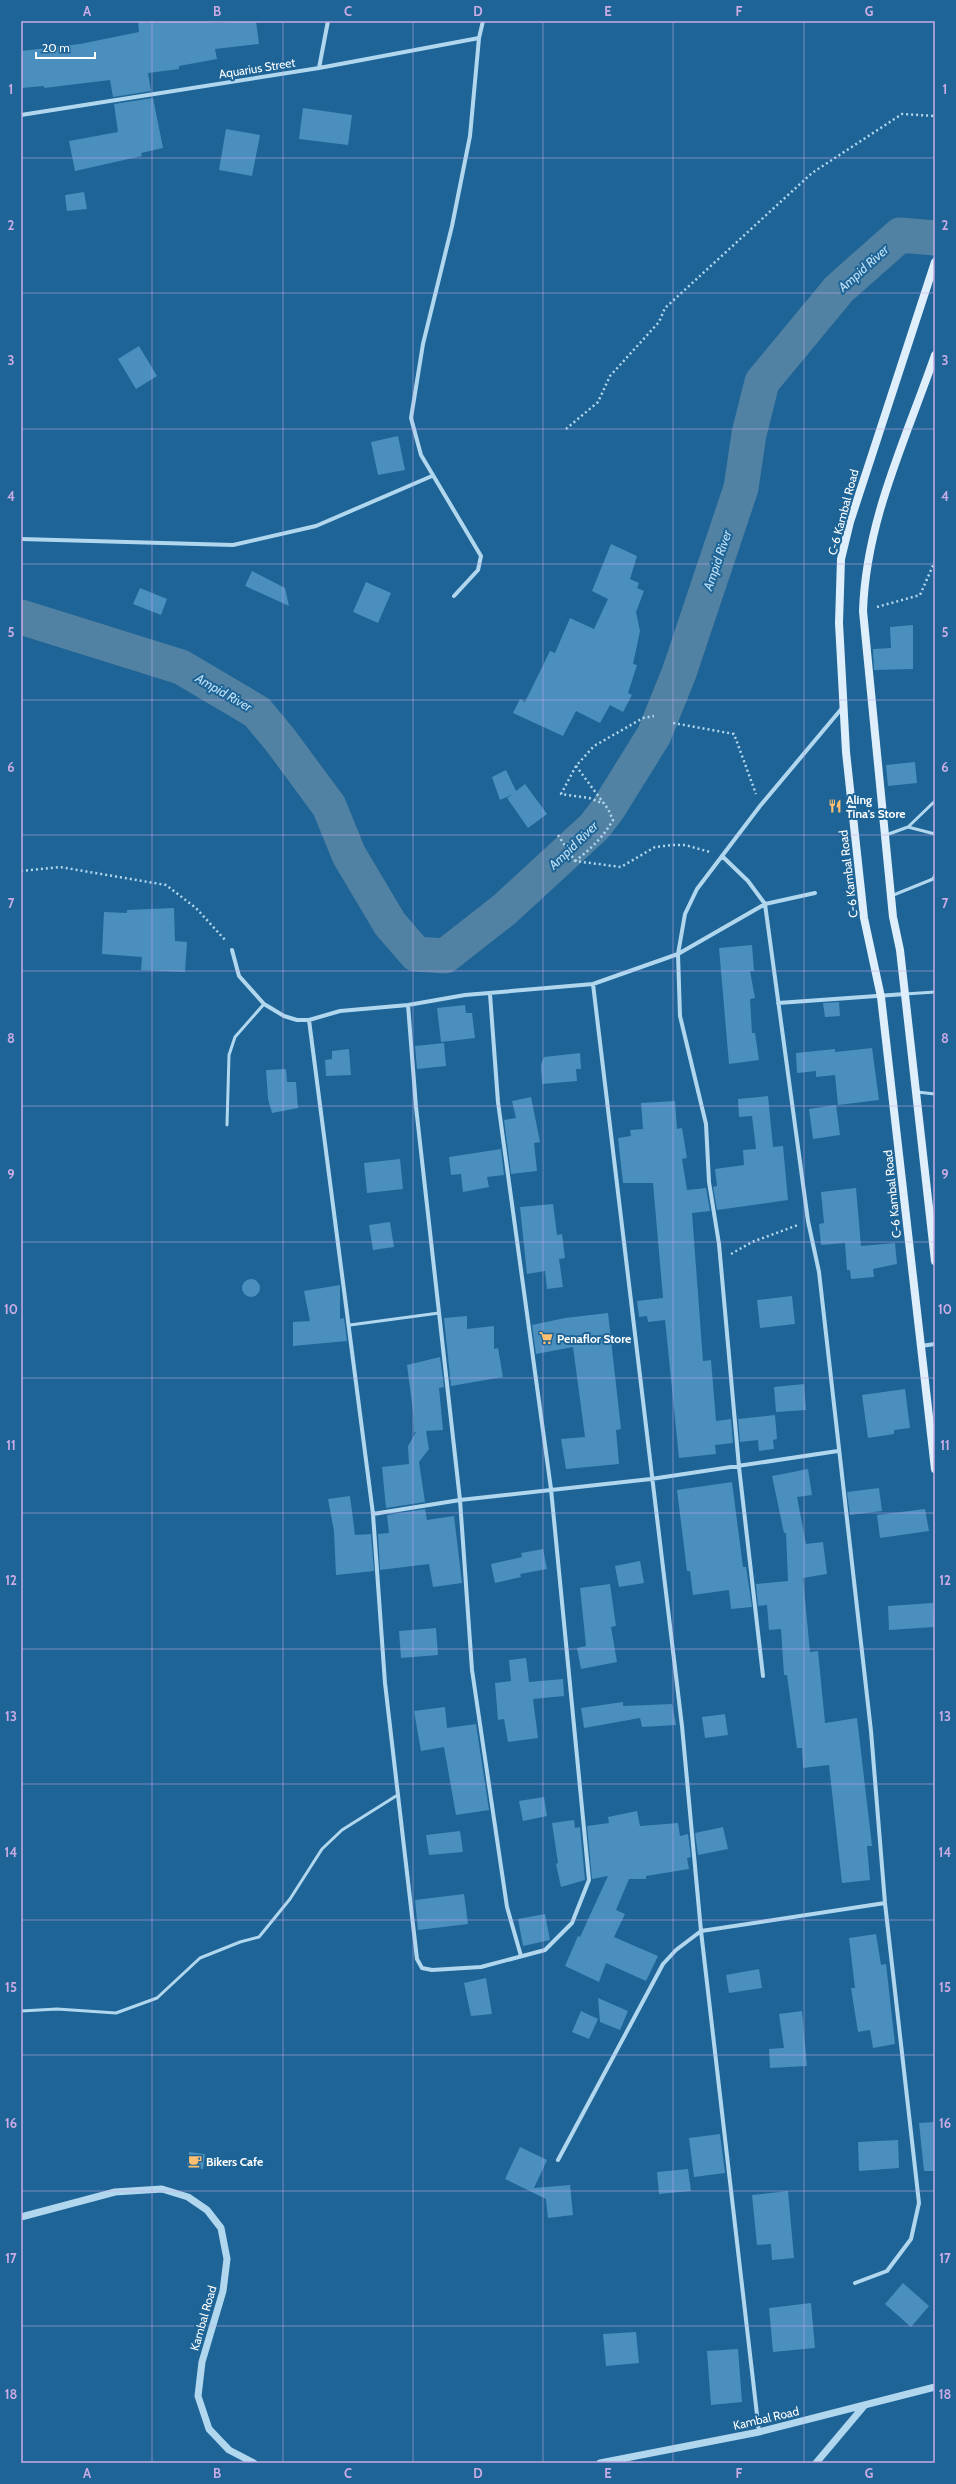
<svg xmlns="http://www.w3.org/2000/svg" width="956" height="2484" font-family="Cabin,sans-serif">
	<rect width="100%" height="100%" fill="#1e6496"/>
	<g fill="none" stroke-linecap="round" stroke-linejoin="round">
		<path stroke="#5282a3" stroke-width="35" d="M 21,617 L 181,667 L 257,712 L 281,741 L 329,806 L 349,855 L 390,924 L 416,954 L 445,956 L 505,909 L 594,827 L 608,809 L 654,735 L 679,673 L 741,488 L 749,434 L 762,382 L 839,289 L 900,235 L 935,238"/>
	</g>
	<path fill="#4a8fbe" d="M 138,21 L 211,21 L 211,23 L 256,21 L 259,44 L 215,49 L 217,59 L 179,66 L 179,69 L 148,73 L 151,91 L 113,97 L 110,80 L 44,88 L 44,86 L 21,88 L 21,51 L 80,44 L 139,32 Z
		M 153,98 L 163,148 L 141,153 L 142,156 L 75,171 L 69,141 L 118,132 L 114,104 Z
		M 303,108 L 352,115 L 348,145 L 299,139 Z
		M 226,129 L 260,135 L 252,176 L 219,170 Z
		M 84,192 L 87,209 L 67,211 L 65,195 Z
		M 139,346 L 157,376 L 136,389 L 118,359 Z
		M 398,436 L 405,470 L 378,475 L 371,442 Z
		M 611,544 L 637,556 L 630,579 L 639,583 L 637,588 L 644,591 L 636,612 L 640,631 L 633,664 L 637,665 L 628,693 L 632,695 L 623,712 L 610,705 L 600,723 L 576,711 L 563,736 L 513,713 L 520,699 L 525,702 L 550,651 L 555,653 L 570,618 L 594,629 L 608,599 L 592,591 Z
		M 252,571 L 285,588 L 289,606 L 245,586 Z
		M 366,582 L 391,593 L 378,623 L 353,612 Z
		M 140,588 L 167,599 L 161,615 L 133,604 Z
		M 913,625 L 913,669 L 874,670 L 873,649 L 891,648 L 890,627 Z
		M 915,762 L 917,783 L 888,786 L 886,765 Z
		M 506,770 L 516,791 L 525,784 L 547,814 L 528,828 L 507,798 L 513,794 L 500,800 L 492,777 Z
		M 174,908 L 175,941 L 187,942 L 185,972 L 141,970 L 142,957 L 102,954 L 104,912 L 127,913 L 127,910 Z
		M 752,945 L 754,971 L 750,971 L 755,998 L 750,999 L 752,1033 L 755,1033 L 759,1060 L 729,1064 L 719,948 Z
		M 839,1002 L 840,1016 L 825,1017 L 823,1003 Z
		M 465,1005 L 466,1013 L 472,1013 L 475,1038 L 441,1042 L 437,1008 Z
		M 444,1043 L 446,1066 L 417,1069 L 415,1046 Z
		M 872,1048 L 879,1100 L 838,1105 L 835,1075 L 816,1077 L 816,1071 L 797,1073 L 796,1053 L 835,1049 L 835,1052 Z
		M 349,1049 L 351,1075 L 326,1076 L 325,1060 L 332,1059 L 332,1051 Z
		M 580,1053 L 581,1069 L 576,1069 L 577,1081 L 542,1084 L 541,1065 L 544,1057 Z
		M 286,1069 L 287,1082 L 296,1082 L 298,1108 L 272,1113 L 268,1099 L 266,1070 Z
		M 768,1096 L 773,1147 L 783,1146 L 788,1200 L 717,1210 L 713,1187 L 717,1186 L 715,1169 L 744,1165 L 743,1150 L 756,1149 L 752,1116 L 739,1117 L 738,1099 Z
		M 531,1097 L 540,1142 L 534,1143 L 537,1171 L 511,1174 L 504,1120 L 516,1118 L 512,1101 Z
		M 675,1101 L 677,1129 L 682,1128 L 687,1158 L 682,1159 L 687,1190 L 706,1188 L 710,1211 L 692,1213 L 703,1361 L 711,1360 L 716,1421 L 731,1419 L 733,1443 L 715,1445 L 716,1454 L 679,1458 L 665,1320 L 648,1322 L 647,1316 L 639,1317 L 637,1301 L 663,1298 L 653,1183 L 623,1183 L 618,1138 L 631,1136 L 630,1130 L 643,1129 L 641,1103 Z
		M 836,1105 L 840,1135 L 813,1139 L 809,1109 Z
		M 501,1149 L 504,1175 L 487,1177 L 489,1187 L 463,1192 L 461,1174 L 451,1175 L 449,1157 Z
		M 400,1159 L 403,1189 L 367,1193 L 364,1163 Z
		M 856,1188 L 861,1246 L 895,1243 L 897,1264 L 873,1269 L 874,1277 L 851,1279 L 850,1270 L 847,1270 L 845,1243 L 821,1245 L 819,1224 L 824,1223 L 821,1192 Z
		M 553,1204 L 557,1235 L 562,1234 L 565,1258 L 559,1259 L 563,1287 L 547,1289 L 545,1271 L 527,1274 L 520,1207 Z
		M 390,1222 L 394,1247 L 373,1250 L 369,1225 Z
		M242 1288a9 9 0 1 1 18 0a9 9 0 1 1-18 0Z
		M 340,1285 L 340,1319 L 344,1318 L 347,1341 L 293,1346 L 293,1322 L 310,1321 L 304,1291 Z
		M 792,1296 L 795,1324 L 760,1328 L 757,1300 Z
		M 608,1313 L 621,1429 L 616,1430 L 619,1464 L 566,1469 L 561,1439 L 585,1437 L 573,1347 L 536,1354 L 532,1325 L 565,1318 Z
		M 467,1316 L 467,1329 L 494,1326 L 494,1349 L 498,1348 L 503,1377 L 451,1386 L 444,1318 Z
		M 440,1357 L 444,1387 L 439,1388 L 443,1430 L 426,1431 L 429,1449 L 419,1462 L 425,1502 L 386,1508 L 382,1467 L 409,1464 L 408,1446 L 416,1432 L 414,1433 L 413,1411 L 407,1365 Z
		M 804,1384 L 806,1410 L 776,1412 L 774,1387 Z
		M 905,1389 L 910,1428 L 894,1430 L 894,1434 L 868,1438 L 862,1395 Z
		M 775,1415 L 777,1439 L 773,1440 L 774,1449 L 759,1451 L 758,1440 L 740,1442 L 738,1419 Z
		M 808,1469 L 812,1495 L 797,1497 L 806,1544 L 823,1542 L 827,1574 L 803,1578 L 810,1652 L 818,1651 L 825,1723 L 857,1718 L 872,1846 L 867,1846 L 870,1880 L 842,1883 L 829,1765 L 803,1768 L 802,1748 L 797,1748 L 787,1675 L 784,1675 L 781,1629 L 769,1630 L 767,1605 L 758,1606 L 756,1584 L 788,1581 L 786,1533 L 784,1533 L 772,1476 Z
		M 732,1482 L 743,1567 L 746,1567 L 752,1607 L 731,1609 L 729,1590 L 693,1595 L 690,1571 L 687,1571 L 677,1490 Z
		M 879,1488 L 882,1511 L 850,1515 L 847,1492 Z
		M 350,1496 L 355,1535 L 371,1534 L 374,1571 L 336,1575 L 334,1531 L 328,1499 Z
		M 425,1509 L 427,1520 L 454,1516 L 462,1583 L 433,1587 L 429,1564 L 380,1570 L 378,1534 L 389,1533 L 387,1515 Z
		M 925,1509 L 929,1531 L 880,1538 L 877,1515 Z
		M 543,1549 L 547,1569 L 520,1574 L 521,1577 L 495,1583 L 491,1564 L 522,1557 L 521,1553 Z
		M 640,1561 L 644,1583 L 619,1587 L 615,1566 Z
		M 610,1584 L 616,1626 L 611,1627 L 617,1662 L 581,1669 L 577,1648 L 586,1646 L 580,1588 Z
		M 933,1603 L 934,1627 L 889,1630 L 888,1606 Z
		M 436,1628 L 438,1655 L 401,1658 L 399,1631 Z
		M 526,1658 L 529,1682 L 563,1679 L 564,1696 L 533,1699 L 538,1738 L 508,1742 L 504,1719 L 498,1720 L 495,1683 L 511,1681 L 509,1660 Z
		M 623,1702 L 623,1706 L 672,1704 L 676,1725 L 642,1727 L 640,1718 L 584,1728 L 581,1708 Z
		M 445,1707 L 447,1728 L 476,1724 L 489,1810 L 456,1815 L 444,1747 L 421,1751 L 414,1711 Z
		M 725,1714 L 728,1735 L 705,1738 L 702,1717 Z
		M 544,1797 L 547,1816 L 523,1821 L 519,1801 Z
		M 637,1811 L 640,1826 L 678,1823 L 680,1836 L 688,1834 L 691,1857 L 687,1858 L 689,1869 L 646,1876 L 646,1879 L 629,1879 L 616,1910 L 625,1914 L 614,1937 L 658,1956 L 646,1981 L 606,1963 L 599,1982 L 565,1966 L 578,1936 L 580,1937 L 608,1876 L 592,1879 L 587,1826 L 609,1823 L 608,1817 Z
		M 574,1820 L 575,1828 L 580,1827 L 585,1880 L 561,1887 L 556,1864 L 558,1863 L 552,1823 Z
		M 723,1827 L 728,1849 L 698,1855 L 695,1833 Z
		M 460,1831 L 463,1852 L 429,1855 L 426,1835 Z
		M 464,1894 L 468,1924 L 418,1930 L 415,1900 Z
		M 545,1914 L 550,1940 L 523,1946 L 518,1919 Z
		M 876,1934 L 881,1965 L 886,1964 L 895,2044 L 873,2048 L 870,2030 L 858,2032 L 851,1988 L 855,1988 L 849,1938 Z
		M 759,1969 L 762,1988 L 729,1993 L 726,1975 Z
		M 486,1978 L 492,2014 L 471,2016 L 464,1983 Z
		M 598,1998 L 628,2011 L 620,2030 L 600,2022 Z
		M 581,2011 L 598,2019 L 589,2039 L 572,2032 Z
		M 802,2011 L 807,2066 L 770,2068 L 769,2049 L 784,2048 L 779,2014 Z
		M 935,2122 L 935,2171 L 924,2171 L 919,2123 Z
		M 720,2134 L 725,2173 L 694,2177 L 689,2138 Z
		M 898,2140 L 899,2168 L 859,2171 L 858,2142 Z
		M 520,2147 L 547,2160 L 534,2188 L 570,2185 L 573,2215 L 548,2218 L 546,2199 L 505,2179 Z
		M 189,2152 L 205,2154 L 203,2169 L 187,2167 Z
		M 688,2169 L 691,2191 L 659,2194 L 657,2172 Z
		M 788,2191 L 794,2258 L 772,2260 L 771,2244 L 757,2245 L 752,2195 Z
		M 903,2283 L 929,2306 L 911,2327 L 885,2304 Z
		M 811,2303 L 815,2348 L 773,2352 L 769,2308 Z
		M 636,2332 L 639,2363 L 606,2366 L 603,2334 Z
		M 738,2349 L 742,2402 L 711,2405 L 707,2351 Z"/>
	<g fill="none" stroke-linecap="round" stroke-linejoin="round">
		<path stroke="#b1d7ef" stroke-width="2.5" stroke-dasharray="2 3" stroke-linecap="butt" d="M 566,429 L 598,402 L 610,376 L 659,322 L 665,308 L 812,173 L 902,114 L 935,116
			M 877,607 L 920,595 L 935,561
			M 673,723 L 734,734 L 756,794
			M 576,766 L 561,794 L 589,798 L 602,803
			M 558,835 L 575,861 L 621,867 L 655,847 L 673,845 L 685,845 L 710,852
			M 575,861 C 590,850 604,836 613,820 L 608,809 L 576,766 L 594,746 L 643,718 L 654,716
			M 21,871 L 60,867 L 166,885 L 196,908 L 226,941
			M 731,1254 L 752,1242 L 798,1225"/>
		<path stroke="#b1d7ef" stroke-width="3" d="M 908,827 L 935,834
			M 886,835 L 908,827 L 935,801
			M 891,896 L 933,879 L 935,875
			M 905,994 L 935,992
			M 917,1092 L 935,1094
			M 227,1125 L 229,1055 L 235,1037 L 264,1004
			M 350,1325 L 439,1313
			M 21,2011 L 57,2009 L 116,2013 L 157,1998 L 200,1958 L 240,1942 L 259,1937 L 290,1899 L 322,1849 L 342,1830 L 396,1796"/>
		<path stroke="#b1d7ef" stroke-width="4" d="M 319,68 L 328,21
			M 21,115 L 319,68 L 479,38 L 483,21
			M 21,539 L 233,545 L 316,526 L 432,476
			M 454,596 L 478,570 L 481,556 L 421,455 L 411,418 L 423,344 L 452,226 L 470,136 L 479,38
			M 722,856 L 748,881 L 765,904 L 815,893
			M 232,950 L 239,976 L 264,1004 L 284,1016 L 297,1020 L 309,1020 L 340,1011 L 408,1005 L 465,995 L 593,984 L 678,954 L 765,904 L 808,1221 L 819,1272 L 871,1731 L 885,1903 L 919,2203 L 911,2239 L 887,2271 L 855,2283
			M 593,984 L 682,1726 L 701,1931 L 759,2432
			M 778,1003 L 905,994
			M 408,1005 L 416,1107 L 460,1500 L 472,1670 L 507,1907 L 521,1956
			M 309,1020 L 373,1514 L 385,1683 L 417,1959 L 422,1968 L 432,1970 L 481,1967 L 545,1950 L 572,1923 L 589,1880 L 551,1489 L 498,1102 L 490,994
			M 921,1346 L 935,1344
			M 373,1514 L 460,1500 L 651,1479 L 838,1451
			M 763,1676 L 739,1467 L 719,1244 L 709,1182 L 706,1124 L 680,1016 L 678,954 L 685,914 L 697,889 L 760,806 L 843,707
			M 558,2160 L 663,1964 L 676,1950 L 701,1931 L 885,1903"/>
		<path stroke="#b1d7ef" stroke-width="7" d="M 21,2217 L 115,2192 L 162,2189 L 188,2197 L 207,2210 L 221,2228 L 227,2259 L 223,2291 L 202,2362 L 198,2396 L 209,2429 L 229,2450 L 254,2463
			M 600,2463 L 759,2432 L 935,2387
			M 816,2463 L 864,2406"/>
		<path stroke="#deeffb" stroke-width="8" d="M 935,262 L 850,522 L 841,559 L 839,623 L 846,752 L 864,918 L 881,997 L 935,1469
			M 935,355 C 906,439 866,520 863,611 L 893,917 L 900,950 L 935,1261"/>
	</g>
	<path fill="none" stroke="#caabe5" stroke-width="1" stroke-opacity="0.55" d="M 152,21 L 152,2463M 283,21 L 283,2463M 413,21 L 413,2463M 543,21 L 543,2463M 673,21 L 673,2463M 804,21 L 804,2463M 21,158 L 935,158M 21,293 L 935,293M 21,429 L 935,429M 21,564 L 935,564M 21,700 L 935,700M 21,835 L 935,835M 21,971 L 935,971M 21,1106 L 935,1106M 21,1242 L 935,1242M 21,1378 L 935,1378M 21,1513 L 935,1513M 21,1649 L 935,1649M 21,1784 L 935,1784M 21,1920 L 935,1920M 21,2055 L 935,2055M 21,2191 L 935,2191M 21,2326 L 935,2326"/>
	<defs>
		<g id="restaurant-bare" transform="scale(1.08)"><path d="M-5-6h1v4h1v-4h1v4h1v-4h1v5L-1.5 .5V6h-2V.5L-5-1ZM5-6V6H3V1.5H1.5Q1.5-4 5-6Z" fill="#febf70" stroke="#1e6496" stroke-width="2.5" paint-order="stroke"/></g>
		<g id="supermarket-bare" transform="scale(1.08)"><path d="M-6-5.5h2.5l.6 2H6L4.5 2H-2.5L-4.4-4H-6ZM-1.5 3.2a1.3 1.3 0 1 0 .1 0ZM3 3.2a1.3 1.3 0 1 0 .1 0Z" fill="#febf70" stroke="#1e6496" stroke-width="2.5" paint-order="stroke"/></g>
		<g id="cafe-bare" transform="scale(1.08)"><path d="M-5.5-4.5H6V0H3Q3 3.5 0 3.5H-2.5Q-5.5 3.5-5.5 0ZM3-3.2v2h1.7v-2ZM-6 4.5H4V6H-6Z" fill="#febf70" stroke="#1e6496" stroke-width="2.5" paint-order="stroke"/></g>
	</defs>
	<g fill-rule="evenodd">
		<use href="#restaurant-bare" x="835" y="806"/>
		<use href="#supermarket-bare" x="546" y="1338"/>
		<use href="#cafe-bare" x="195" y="2161"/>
	</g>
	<g text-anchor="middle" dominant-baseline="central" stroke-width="4" stroke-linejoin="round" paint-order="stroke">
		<g font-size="12" fill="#fff" stroke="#1e6496">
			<text transform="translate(257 68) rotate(-9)">Aquarius Street</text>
			<text transform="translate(843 512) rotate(-75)">C-6 Kambal Road</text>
			<text transform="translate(848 874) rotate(-97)">C-6 Kambal Road</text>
			<text transform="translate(892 1194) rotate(-96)">C-6 Kambal Road</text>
			<text transform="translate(203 2318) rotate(-74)">Kambal Road</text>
			<text transform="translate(766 2418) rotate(-13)">Kambal Road</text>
		</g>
		<g font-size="12" font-weight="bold" fill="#fff" stroke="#1e6496" text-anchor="start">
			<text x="846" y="799">Aling<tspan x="846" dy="14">Tina's Store</tspan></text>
			<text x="557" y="1338">Penaflor Store</text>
			<text x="206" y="2161">Bikers Cafe</text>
		</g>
		<g font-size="13" font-style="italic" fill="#bee0f6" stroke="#1e6496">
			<text transform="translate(863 268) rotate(-42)">Ampid River</text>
			<text transform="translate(717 560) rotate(-71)">Ampid River</text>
			<text transform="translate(224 692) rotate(30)">Ampid River</text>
			<text transform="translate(573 845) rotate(-44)">Ampid River</text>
		</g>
	</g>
	<rect width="956" height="2484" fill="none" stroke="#1e6496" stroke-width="44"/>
	<path d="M36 52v6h59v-6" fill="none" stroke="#ffffff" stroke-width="2"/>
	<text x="42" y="52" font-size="12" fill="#ffffff" stroke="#1e6496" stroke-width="3" paint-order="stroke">20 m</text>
	<rect x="22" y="22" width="912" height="2440" fill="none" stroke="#caabe5" stroke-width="1.5"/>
	<g font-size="13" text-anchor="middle" font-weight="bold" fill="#caabe5">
		<text x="87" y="16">A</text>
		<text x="217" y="16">B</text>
		<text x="348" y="16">C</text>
		<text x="478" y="16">D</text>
		<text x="608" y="16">E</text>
		<text x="739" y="16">F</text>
		<text x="869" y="16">G</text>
		<text x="11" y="94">1</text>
		<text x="945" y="94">1</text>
		<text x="11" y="230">2</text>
		<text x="945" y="230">2</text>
		<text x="11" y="365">3</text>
		<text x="945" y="365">3</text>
		<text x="11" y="501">4</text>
		<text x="945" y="501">4</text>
		<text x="11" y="637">5</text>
		<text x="945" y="637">5</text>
		<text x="11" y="772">6</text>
		<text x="945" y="772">6</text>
		<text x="11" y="908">7</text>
		<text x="945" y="908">7</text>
		<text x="11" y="1043">8</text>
		<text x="945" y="1043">8</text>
		<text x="11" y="1179">9</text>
		<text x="945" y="1179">9</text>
		<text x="11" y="1314">10</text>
		<text x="945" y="1314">10</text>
		<text x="11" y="1450">11</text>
		<text x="945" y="1450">11</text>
		<text x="11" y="1585">12</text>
		<text x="945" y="1585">12</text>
		<text x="11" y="1721">13</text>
		<text x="945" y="1721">13</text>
		<text x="11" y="1857">14</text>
		<text x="945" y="1857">14</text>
		<text x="11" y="1992">15</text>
		<text x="945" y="1992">15</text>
		<text x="11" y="2128">16</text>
		<text x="945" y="2128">16</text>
		<text x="11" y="2263">17</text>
		<text x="945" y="2263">17</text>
		<text x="11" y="2399">18</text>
		<text x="945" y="2399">18</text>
		<text x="87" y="2478">A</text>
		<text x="217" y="2478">B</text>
		<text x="348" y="2478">C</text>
		<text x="478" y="2478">D</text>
		<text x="608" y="2478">E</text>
		<text x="739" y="2478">F</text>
		<text x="869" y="2478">G</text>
	</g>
</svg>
